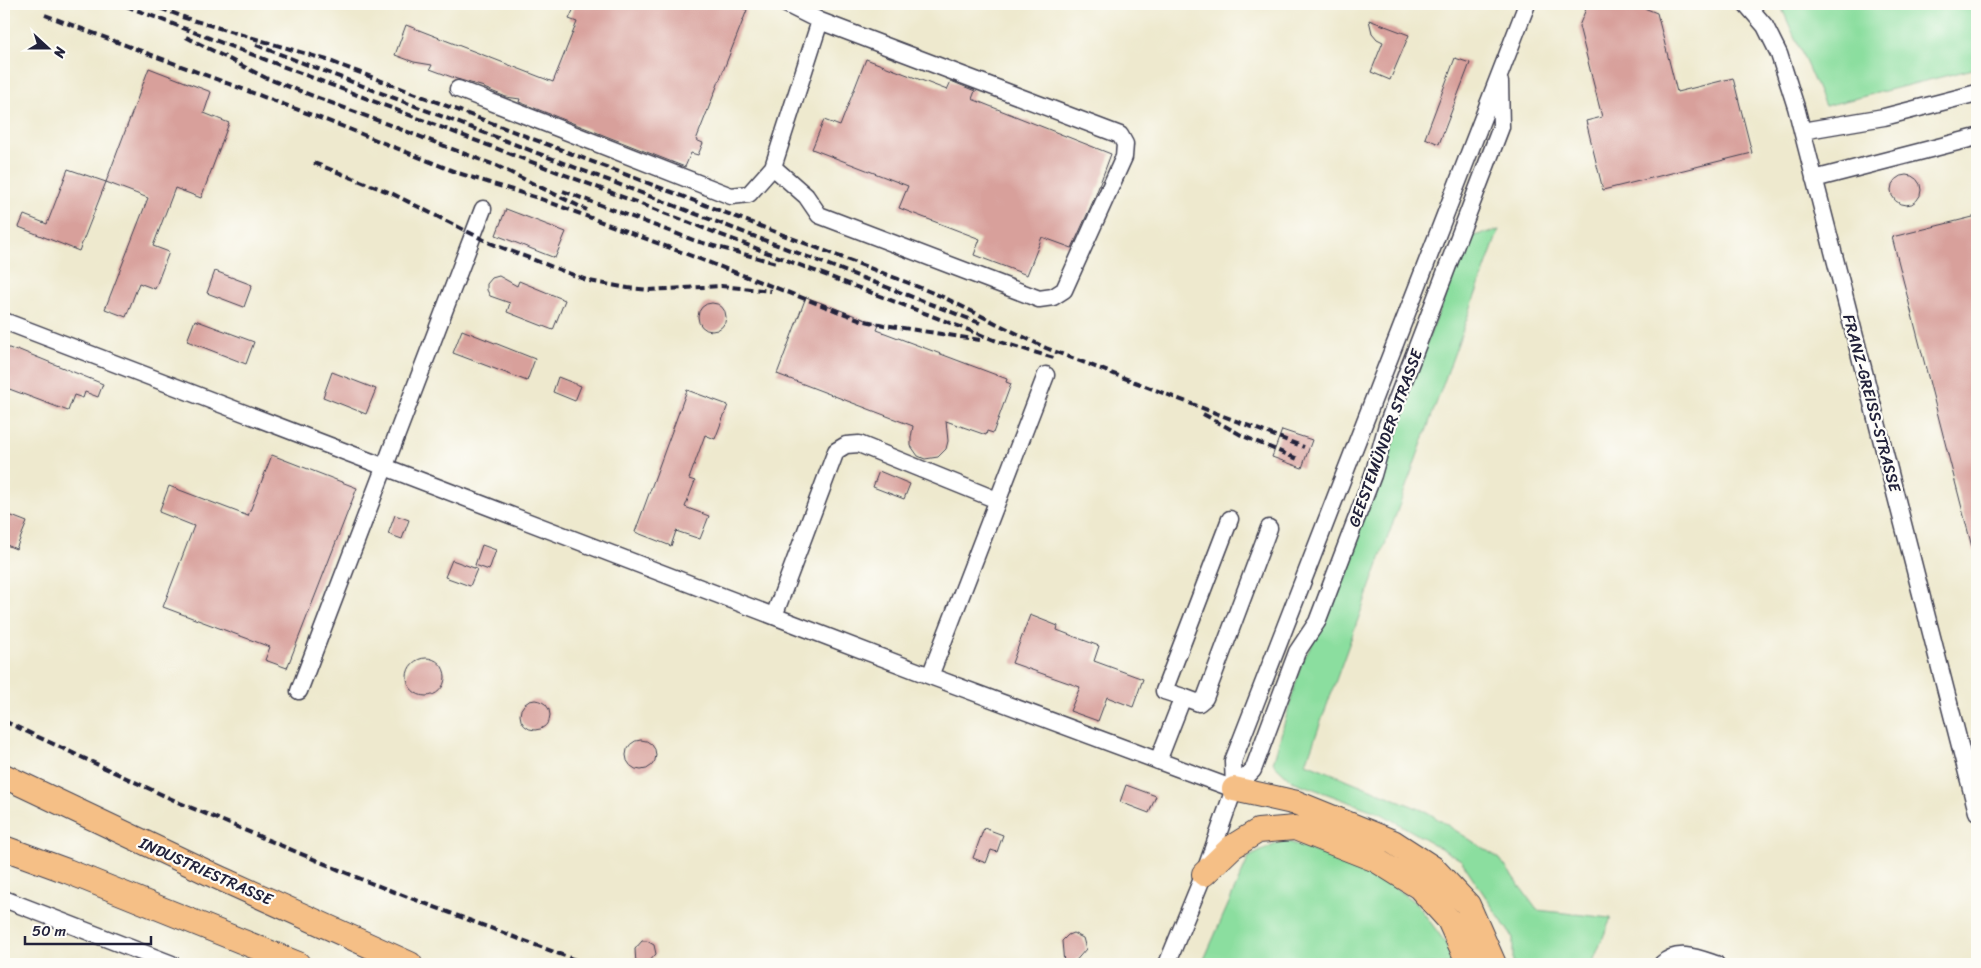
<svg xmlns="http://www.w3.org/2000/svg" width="1981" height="968" font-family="Sriracha,sans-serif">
	<rect width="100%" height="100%" fill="#fdfcf7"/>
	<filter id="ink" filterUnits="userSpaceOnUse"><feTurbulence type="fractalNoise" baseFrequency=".02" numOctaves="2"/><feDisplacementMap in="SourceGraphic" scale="10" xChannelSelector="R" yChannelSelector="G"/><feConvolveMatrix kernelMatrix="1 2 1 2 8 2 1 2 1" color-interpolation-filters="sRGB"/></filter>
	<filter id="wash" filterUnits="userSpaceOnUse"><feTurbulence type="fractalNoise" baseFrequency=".0096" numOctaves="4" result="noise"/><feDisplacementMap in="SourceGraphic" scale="20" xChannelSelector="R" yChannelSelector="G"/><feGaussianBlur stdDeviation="1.12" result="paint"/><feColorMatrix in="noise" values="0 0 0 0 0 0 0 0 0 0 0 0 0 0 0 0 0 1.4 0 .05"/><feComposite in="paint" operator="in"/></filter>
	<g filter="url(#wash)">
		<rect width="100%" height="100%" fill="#eee9ce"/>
		<path fill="#8bde9f" stroke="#56806d" d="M 1780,4 L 1977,4 L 1977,68 L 1825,106 Z
			M 1499,230 L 1306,763 L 1427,812 L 1500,859 L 1537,910 L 1611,918 L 1592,964 L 1513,964 L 1513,938 L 1461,860 L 1382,814 L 1292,781 L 1273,763 L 1301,664 L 1327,617 L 1404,399 L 1469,237 Z
			M 1284,840 L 1379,876 L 1417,904 L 1445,942 L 1455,964 L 1202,964 L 1249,857 Z"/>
		<g id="blocks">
			<path fill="#d8a09b" d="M 576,4 L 731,4 L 747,10 L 696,140 L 703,143 L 698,155 L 691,153 L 685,167 L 519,102 L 520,99 L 506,97 L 484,88 L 484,87 L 457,79 L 430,69 L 432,65 L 414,62 L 395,55 L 406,25 L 553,82 L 577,22 L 569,19 Z
				M 1588,4 L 1634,4 L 1657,13 L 1677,92 L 1733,78 L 1752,153 L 1603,190 L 1586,121 L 1602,117 L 1579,26 Z
				M 1369,20 L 1409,35 L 1390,80 L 1371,72 L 1383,42 L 1377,39 L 1372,33 Z
				M 1455,58 L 1470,63 L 1439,144 L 1425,138 Z
				M 866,59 L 947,90 L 951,81 L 975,91 L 972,99 L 1111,154 L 1095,197 L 1072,248 L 1042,237 L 1027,275 L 974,255 L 980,239 L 899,208 L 908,186 L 812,149 L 824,120 L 840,126 Z
				M 149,68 L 211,92 L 204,113 L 229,123 L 201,198 L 175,188 L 153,246 L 169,252 L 155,289 L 139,283 L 126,317 L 105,309 L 148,198 L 106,182 Z
				M 68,169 L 106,182 L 79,251 L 19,227 L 24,215 L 47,224 Z
				M1891 190a15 15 0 1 1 30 0a15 15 0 1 1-30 0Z
				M 506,209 L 566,232 L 555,258 L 496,235 Z
				M 1977,216 L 1977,550 L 1973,551 L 1892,237 Z
				M 215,271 L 252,285 L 244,307 L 207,293 Z
				M 499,276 L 517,286 L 519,281 L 565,300 L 553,330 L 507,312 L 510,303 L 490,296 L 487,290 L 487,284 L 492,278 Z
				M 806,297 L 879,325 L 877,330 L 1007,379 L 1006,382 L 1011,384 L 993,433 L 987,431 L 986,435 L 946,421 L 948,441 L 946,449 L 938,457 L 925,459 L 918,456 L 911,446 L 911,438 L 913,426 L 777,374 Z
				M698 317a14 14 0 1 1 28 0a14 14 0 1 1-28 0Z
				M 195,320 L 254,342 L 246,364 L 187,341 Z
				M 462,330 L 535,359 L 527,381 L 453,353 Z
				M 4,346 L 17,351 L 17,349 L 103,384 L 98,397 L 85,392 L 83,398 L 74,395 L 68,411 L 4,387 Z
				M 332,372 L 376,389 L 366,414 L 323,397 Z
				M 558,377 L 581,386 L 575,401 L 553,392 Z
				M 687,390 L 728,405 L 715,439 L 705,435 L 689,479 L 695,481 L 685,507 L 709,516 L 700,539 L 676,531 L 671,546 L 635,532 Z
				M 1282,430 L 1312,440 L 1302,468 L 1272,457 Z
				M 272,455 L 357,488 L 287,668 L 265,660 L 270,647 L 163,607 L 194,526 L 159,512 L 169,486 L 248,516 Z
				M 879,471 L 910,484 L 904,499 L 873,487 Z
				M 4,513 L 27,522 L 16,549 L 4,544 Z
				M 395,515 L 409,520 L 402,539 L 388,534 Z
				M 482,545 L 496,550 L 489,570 L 475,565 Z
				M 452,560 L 477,569 L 470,586 L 445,577 Z
				M 1030,615 L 1058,626 L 1057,630 L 1099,646 L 1094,661 L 1143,679 L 1133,707 L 1107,697 L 1098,721 L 1070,711 L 1080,687 L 1012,663 Z
				M407 677a19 19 0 1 1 38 0a19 19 0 1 1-38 0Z
				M520 715a15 15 0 1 1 30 0a15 15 0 1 1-30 0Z
				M626 755a15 15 0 1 1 30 0a15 15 0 1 1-30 0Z
				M 1126,785 L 1156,796 L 1149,813 L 1120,802 Z
				M 984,828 L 1003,835 L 997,852 L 991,850 L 986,863 L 973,858 Z
				M 1073,933 L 1083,938 L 1086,949 L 1073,964 L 1064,964 L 1062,941 L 1068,935 Z
				M 642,941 L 647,941 L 654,945 L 656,954 L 647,964 L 636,964 L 635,949 Z"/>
		</g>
	</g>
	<g filter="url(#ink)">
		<use href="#blocks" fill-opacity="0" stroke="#414051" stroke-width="1"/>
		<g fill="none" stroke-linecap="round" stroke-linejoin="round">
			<g stroke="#414051" stroke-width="19">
				<path id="minor" d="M 1746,4 L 1765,26 L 1779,54 L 1796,107 L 1977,812
					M 458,89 L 731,196 L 749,194 L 773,167 L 806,196 L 819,215 L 1039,299 L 1053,297 L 1064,290 L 1124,157 L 1125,144 L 1120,135 L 820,21
					M 1802,131 L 1884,117 L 1977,93
					M 773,167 L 820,21 L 786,4
					M 1814,179 L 1977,137
					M 4,321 L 930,676 L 1234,789
					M 774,616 L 836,451 L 846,445 L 859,444 L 997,500
					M 930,676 L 1046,375
					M 299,691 L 483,209
					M 1183,697 L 1164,691 L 1230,519
					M 1158,761 L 1183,697 L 1199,703 L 1205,698 L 1269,528
					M 1234,789 L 1253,770 L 1297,652 L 1317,622 L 1373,475 L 1387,425 L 1501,127 L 1500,82
					M 4,899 L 172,964
					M 1167,964 L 1204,874 L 1234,789 L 1233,761 L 1527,4
					M 1662,964 C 1677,949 1698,958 1716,964"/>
			</g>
			<g stroke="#414051" stroke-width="26">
				<path id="highway" d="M 4,776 L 215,876 L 410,964
					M 1234,789 L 1297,803 L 1393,842 L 1433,868 L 1468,905 L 1494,964
					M 4,848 L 67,871 L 298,964
					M 1204,874 L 1232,847 L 1258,831 L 1295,828 L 1376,860 L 1419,887 L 1449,920 L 1469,964"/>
			</g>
			<use href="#minor" stroke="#fff" stroke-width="16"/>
			<use href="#highway" stroke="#f5bf86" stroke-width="24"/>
			<path stroke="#22223b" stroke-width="4" stroke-dasharray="8 4" stroke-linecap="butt" d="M 149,4 L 189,19
				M 126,6 L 997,341 L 1057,359
				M 45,15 L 344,127 L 458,173 L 541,199 L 861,320 L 884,325 L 980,340
				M 182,17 L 327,60 L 906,282 L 943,297 L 1046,348 L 1304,447
				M 186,37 L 266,78 L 497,166 L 587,210
				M 256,45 L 980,323
				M 314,163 L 391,193 L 490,243 L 589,281 L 628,288 L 649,290 L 721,286 L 771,291
				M 563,191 L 696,241 L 776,263
				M 1203,414 L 1243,436 L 1300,460
				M 4,721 L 180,803 L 368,882 L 586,964"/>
		</g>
	</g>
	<g text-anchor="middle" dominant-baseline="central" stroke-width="4.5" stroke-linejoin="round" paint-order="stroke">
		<g font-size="16" fill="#22223b" stroke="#fdfcf7">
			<text transform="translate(1872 403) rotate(75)">FRANZ-GREISS-STRASSE</text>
			<text transform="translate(1385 438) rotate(-70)">GEESTEMÜNDER STRASSE</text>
			<text transform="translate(206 871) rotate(24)">INDUSTRIESTRASSE</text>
		</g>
	</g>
	<rect width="1981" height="968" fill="none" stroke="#fdfcf7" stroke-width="20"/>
	<g transform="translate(48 48) rotate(111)" stroke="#fdfcf7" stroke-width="4" paint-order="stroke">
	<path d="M0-4L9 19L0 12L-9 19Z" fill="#22223b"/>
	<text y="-8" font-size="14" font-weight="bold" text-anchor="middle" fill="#22223b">N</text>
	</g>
	<path d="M25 936v8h126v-8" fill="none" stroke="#22223b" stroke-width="2.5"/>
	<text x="32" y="936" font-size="15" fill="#22223b" stroke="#fdfcf7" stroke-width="4" paint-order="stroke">50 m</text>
</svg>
